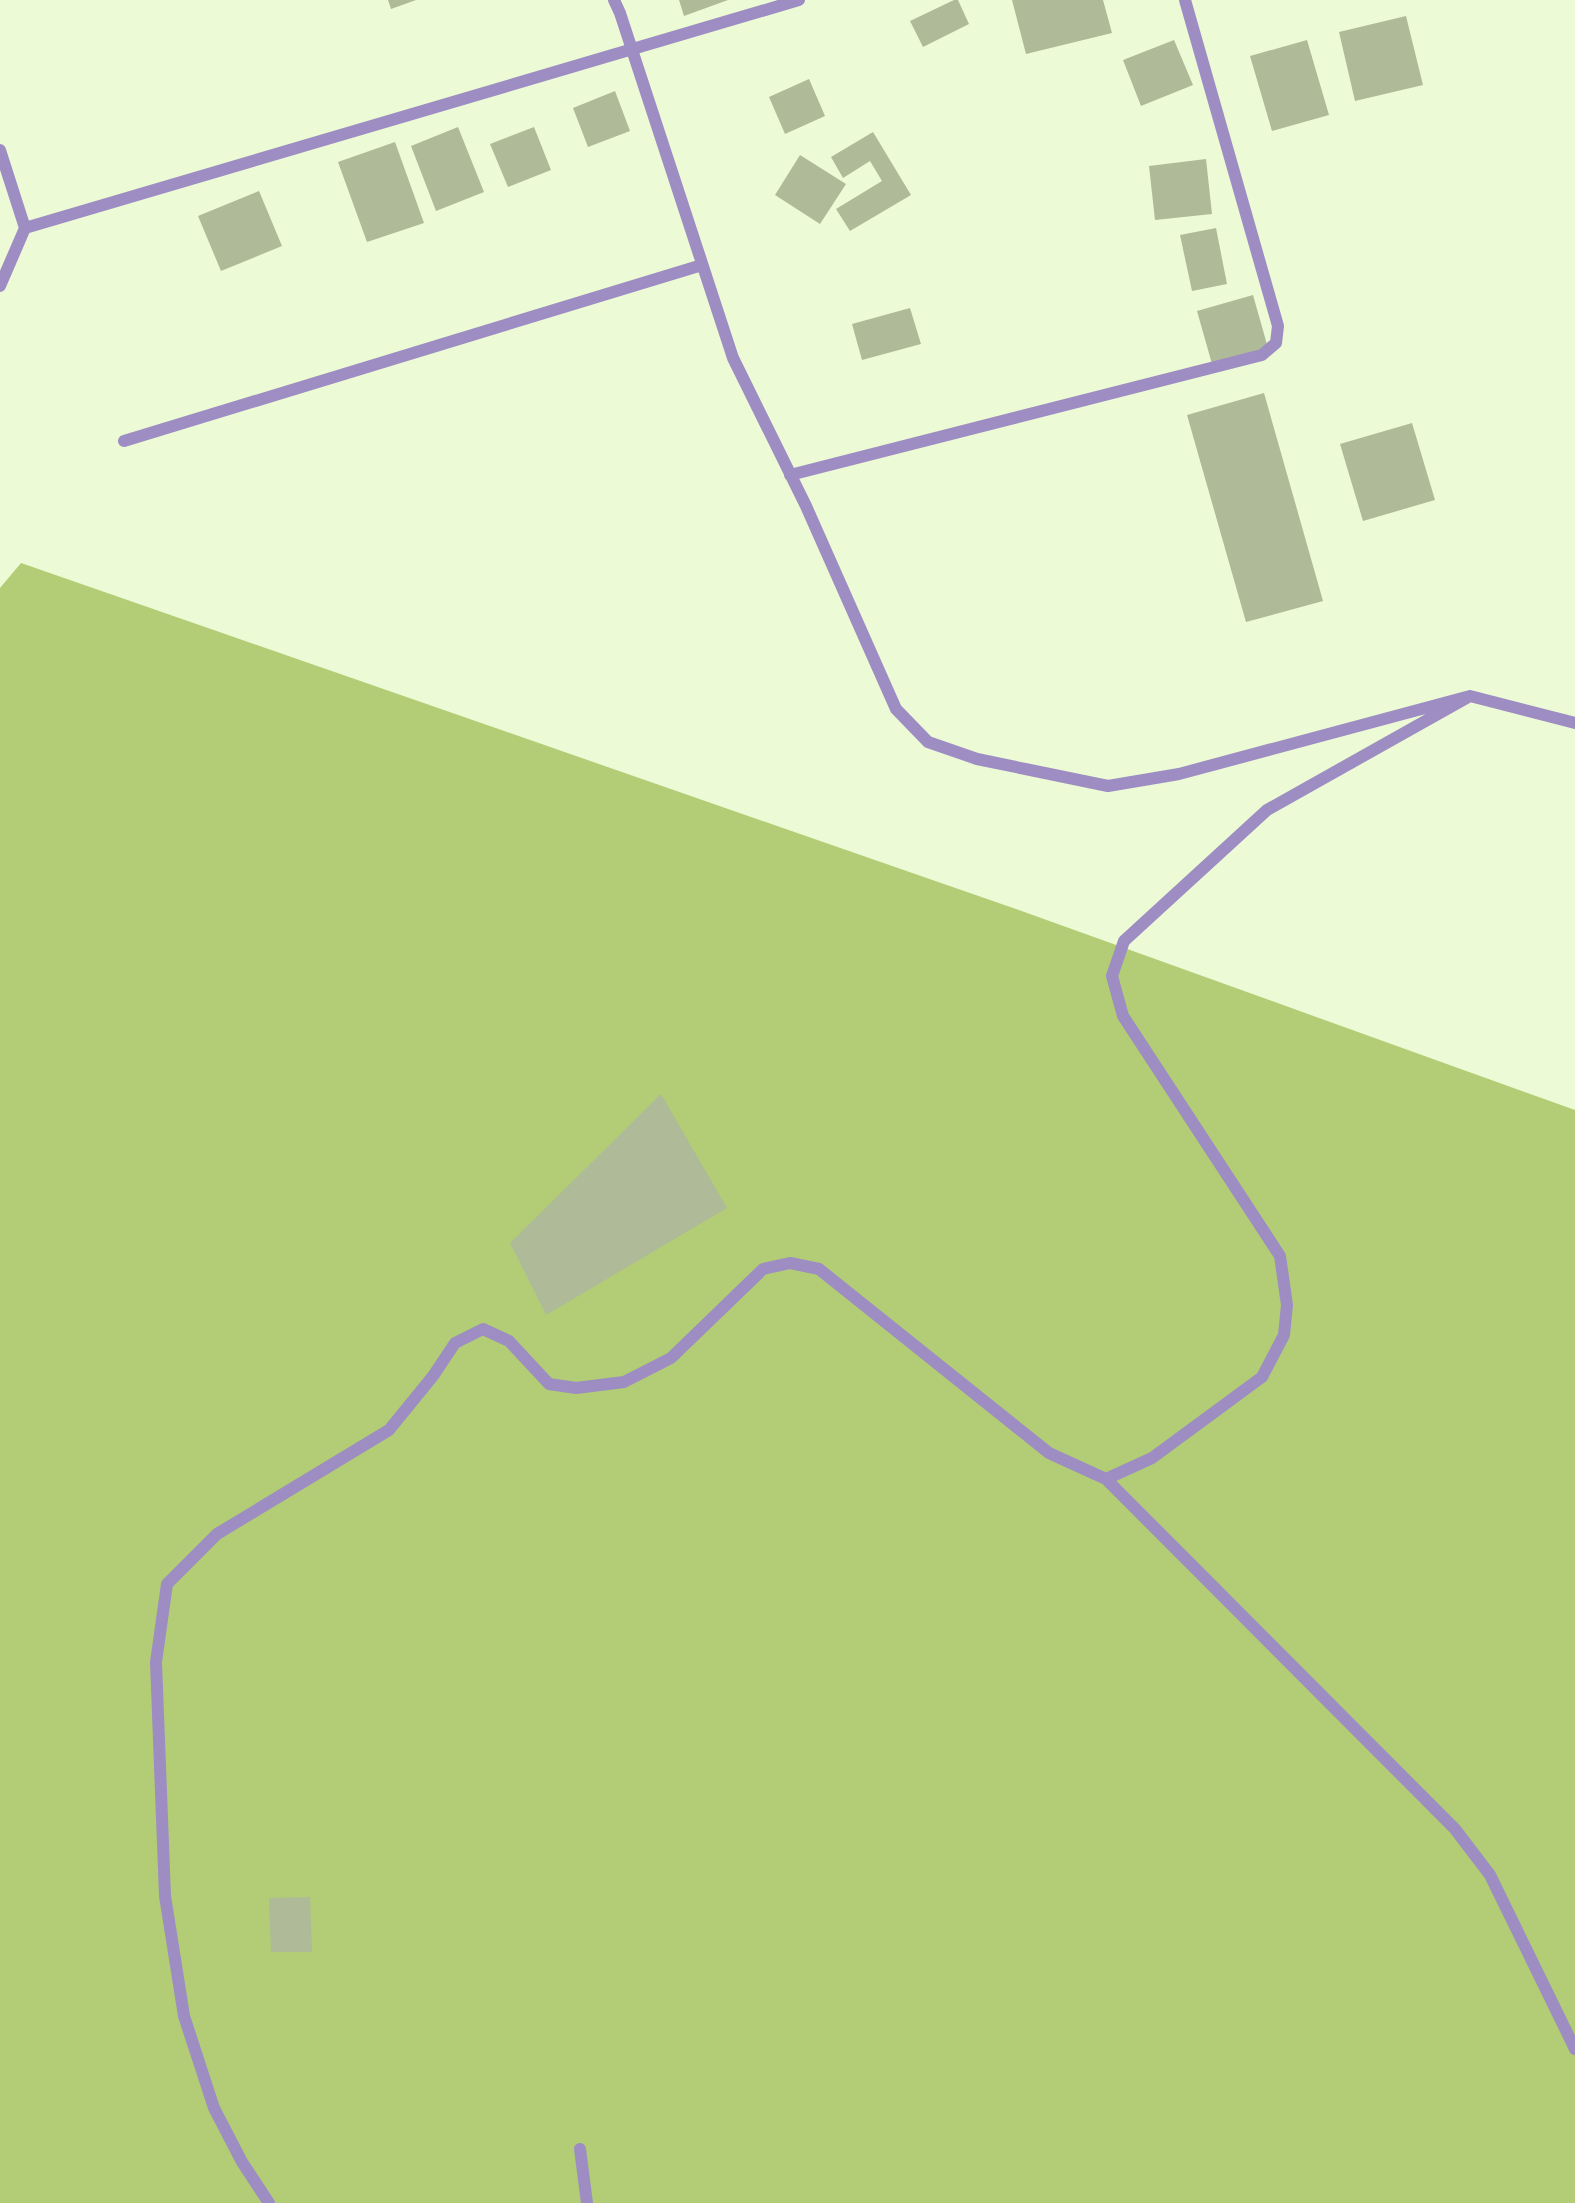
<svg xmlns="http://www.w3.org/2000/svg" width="1575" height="2203" font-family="Karla,sans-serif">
	<rect width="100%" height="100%" fill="#edfad6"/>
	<path fill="#b2cd75" d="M 21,563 L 1013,908 L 1575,1110 L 1575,2203 L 0,2203 L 0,588 Z"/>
	<path fill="#afba98" d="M 388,0 L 416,0 L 391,9 Z
		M 679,0 L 728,0 L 684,16 Z
		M 954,0 L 958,0 L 969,24 L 923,47 L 910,21 Z
		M 1012,0 L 1103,0 L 1112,33 L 1026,54 Z
		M 1406,16 L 1423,85 L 1355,101 L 1339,32 Z
		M 1174,40 L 1193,85 L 1141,106 L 1123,60 Z
		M 1307,40 L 1329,115 L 1272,131 L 1250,56 Z
		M 809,79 L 825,116 L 785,134 L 769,97 Z
		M 615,91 L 630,131 L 588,147 L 573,108 Z
		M 458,127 L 484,192 L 436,211 L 411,146 Z
		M 534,127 L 551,170 L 508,187 L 490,144 Z
		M 873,132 L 911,195 L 850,231 L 836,209 L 882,181 L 870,161 L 843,178 L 831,157 Z
		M 395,142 L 424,223 L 367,242 L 338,162 Z
		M 800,155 L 846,184 L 820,224 L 775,195 Z
		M 1206,159 L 1212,214 L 1155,220 L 1149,166 Z
		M 259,191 L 282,246 L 221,271 L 198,216 Z
		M 1216,228 L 1227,284 L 1192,291 L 1180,235 Z
		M 1253,295 L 1268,348 L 1212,364 L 1197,311 Z
		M 910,308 L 921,344 L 862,360 L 852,324 Z
		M 1264,393 L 1323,601 L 1246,622 L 1187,415 Z
		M 1412,423 L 1435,500 L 1363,521 L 1340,444 Z
		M 661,1094 L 727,1208 L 546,1315 L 510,1243 Z
		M 310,1897 L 312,1952 L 271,1952 L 269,1898 Z"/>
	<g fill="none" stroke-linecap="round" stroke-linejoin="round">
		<path stroke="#9d8dc3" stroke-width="12" d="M 614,0 L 620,13 L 733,358 L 806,506 L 896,709 L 928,742 L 977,759 L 1108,786 L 1179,774 L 1470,696 L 1575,723
			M 0,150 L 25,228 L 799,0
			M 0,286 L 25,228
			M 124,441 L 702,265
			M 790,475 L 1262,355 L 1276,343 L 1278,326 L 1185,0
			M 1106,1479 L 1455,1829 L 1490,1875 L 1575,2049
			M 580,2149 L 587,2203
			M 269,2203 L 242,2162 L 214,2108 L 184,2016 L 165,1896 L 156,1662 L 167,1584 L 217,1534 L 389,1430 L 433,1376 L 455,1343 L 483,1329 L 509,1341 L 549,1384 L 576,1388 L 624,1382 L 671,1358 L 763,1269 L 790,1263 L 819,1269 L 1049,1453 L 1106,1479 L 1152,1458 L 1262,1377 L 1284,1335 L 1287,1305 L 1280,1256 L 1123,1016 L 1112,976 L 1124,941 L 1267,810 L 1470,696"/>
	</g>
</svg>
